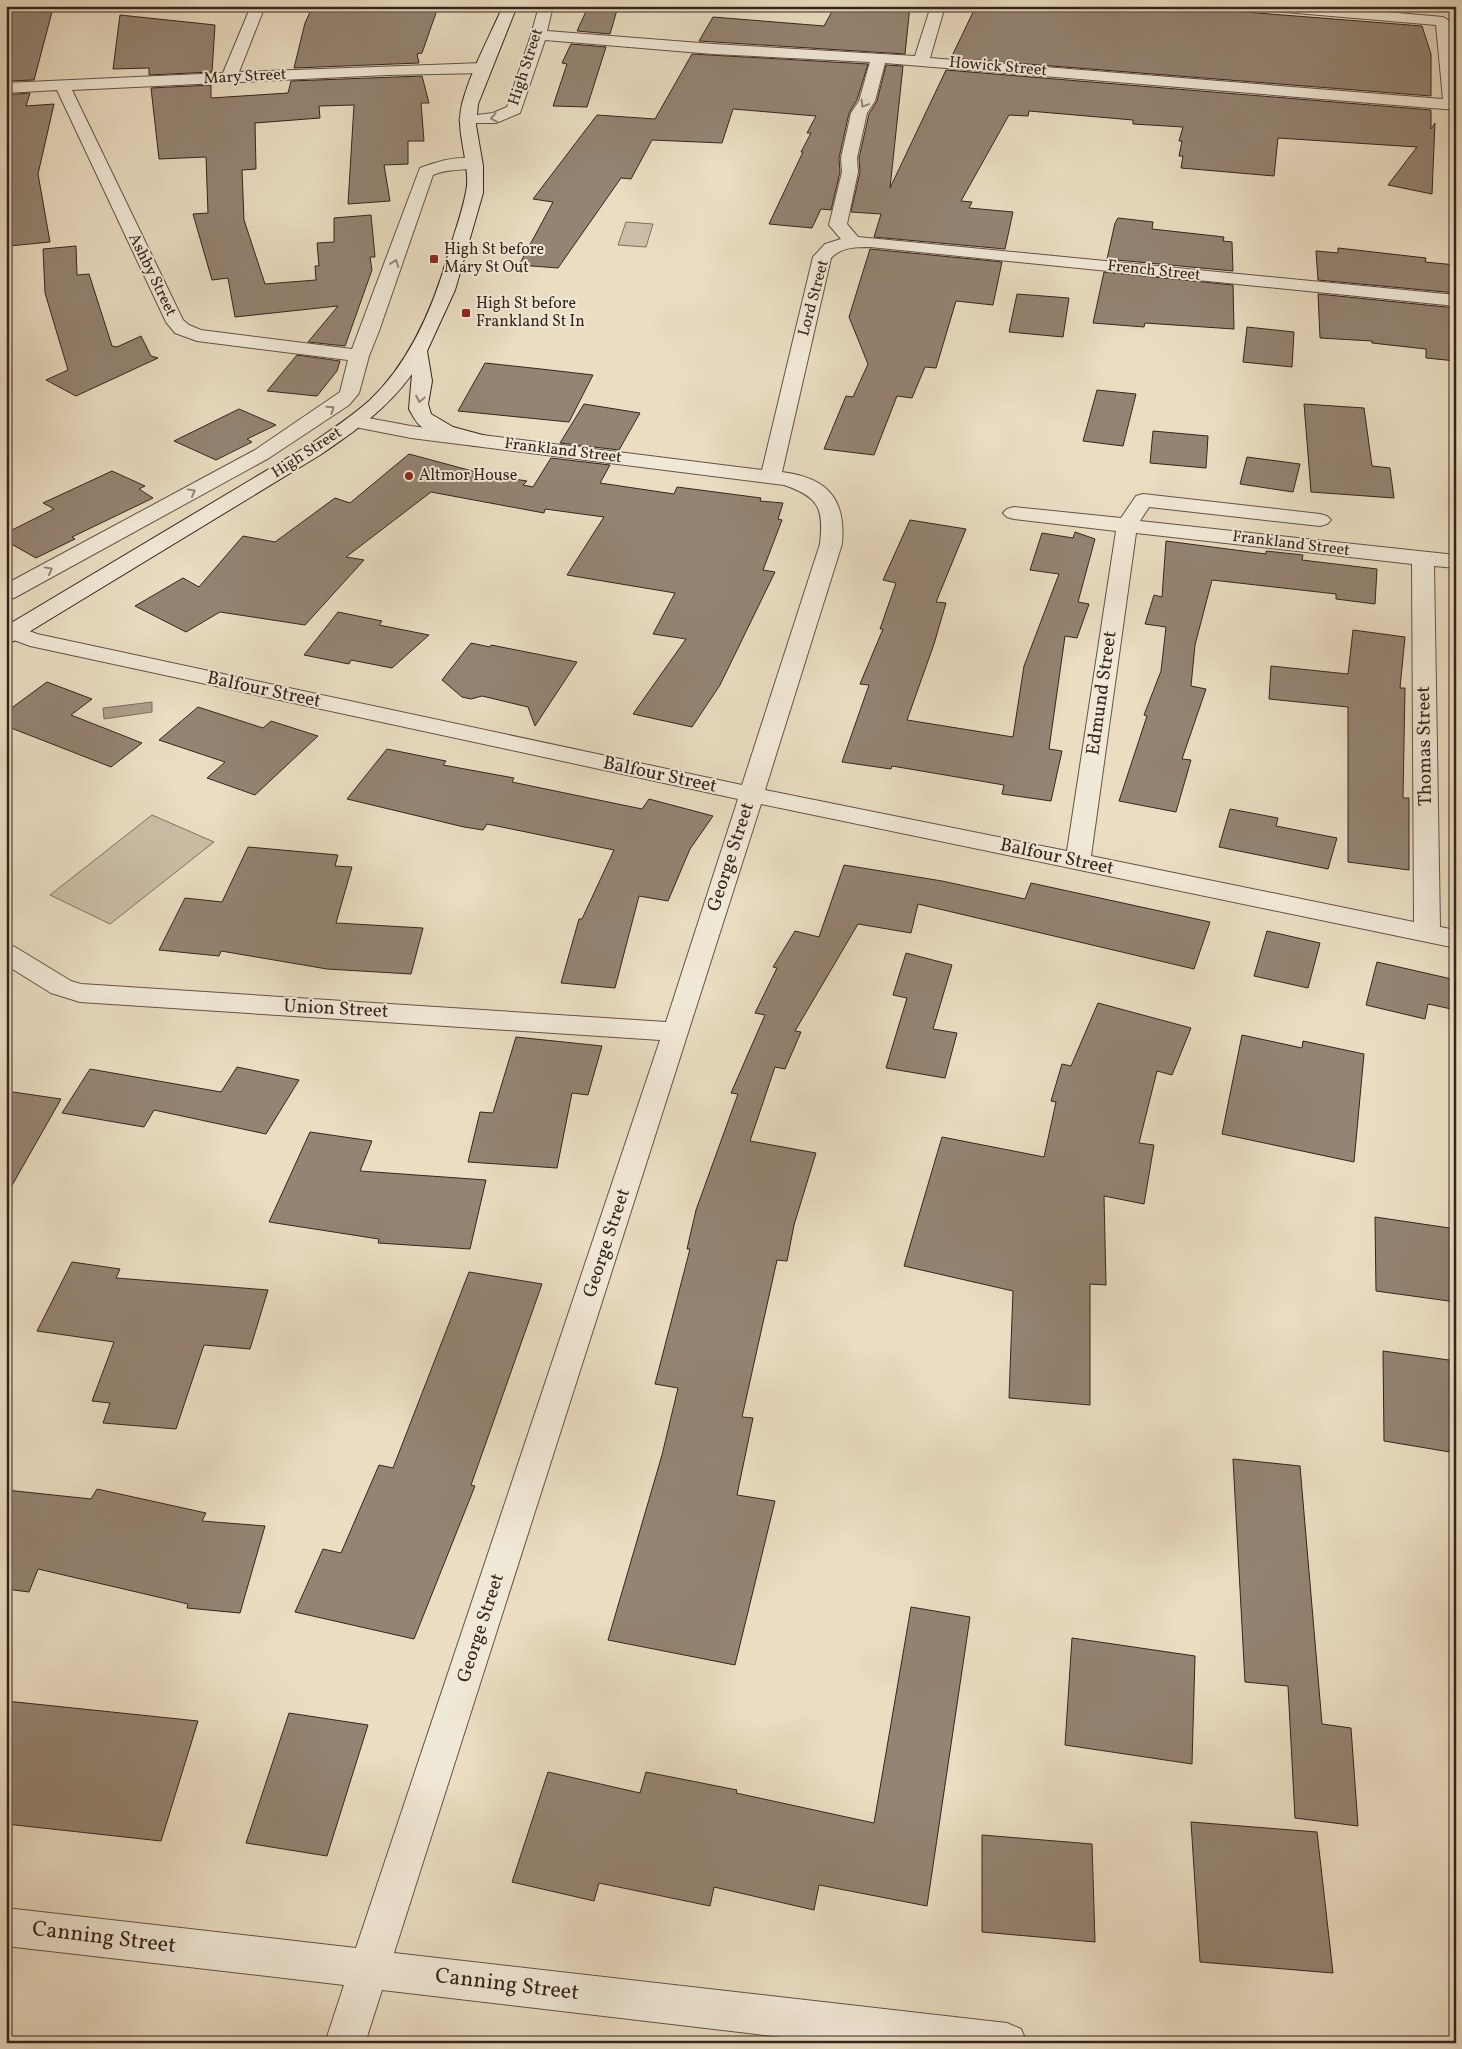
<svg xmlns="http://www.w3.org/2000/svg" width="1462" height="2049" font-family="Vollkorn,serif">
	<rect width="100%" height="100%" fill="#eaddc2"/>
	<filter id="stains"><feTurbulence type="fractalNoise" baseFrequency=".004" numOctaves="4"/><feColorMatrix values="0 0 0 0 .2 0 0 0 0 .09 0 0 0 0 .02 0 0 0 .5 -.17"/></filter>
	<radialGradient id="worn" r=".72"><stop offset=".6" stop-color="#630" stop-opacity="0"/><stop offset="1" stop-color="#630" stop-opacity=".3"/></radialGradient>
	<path fill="#cbbea6" stroke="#807162" d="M 626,222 L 653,224 L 646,247 L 618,245 Z
		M 152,815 L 214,842 L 110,924 L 50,895 Z"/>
	<path fill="#ad9e8a" stroke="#7d6d5e" d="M 152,702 L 152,712 L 104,719 L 103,708 Z"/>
	<path fill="#948473" stroke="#36241d" d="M 835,6 L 910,6 L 905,54 L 699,41 L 713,17 L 824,26 Z
		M 976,6 L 1169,6 L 1422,26 L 1431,54 L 1431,96 L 951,58 Z
		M 588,7 L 617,10 L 610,34 L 577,31 Z
		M 396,9 L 437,10 L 422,53 L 417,54 L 419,63 L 294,68 L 305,23 L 311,10 L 395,11 Z
		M 6,11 L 52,12 L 34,80 L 6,81 Z
		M 120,15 L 215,25 L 212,72 L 149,75 L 149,68 L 113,69 Z
		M 571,44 L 606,47 L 587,107 L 553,106 L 567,64 L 562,63 Z
		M 692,54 L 868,64 L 857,100 L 849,113 L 839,158 L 840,172 L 831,210 L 821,209 L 812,228 L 769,224 L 803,152 L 801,152 L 811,133 L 807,133 L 816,116 L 733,109 L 722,143 L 652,140 L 631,179 L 621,178 L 558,268 L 519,265 L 553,202 L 533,199 L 597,115 L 655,119 Z
		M 886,65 L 903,66 L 890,188 L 946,70 L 1431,110 L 1431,129 L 1435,123 L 1432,194 L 1388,185 L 1417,147 L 1278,138 L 1274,176 L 1181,168 L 1183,156 L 1179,156 L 1182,141 L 1179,141 L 1183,127 L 1133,124 L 1133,120 L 1029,111 L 1028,116 L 1009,115 L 961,201 L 972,202 L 969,208 L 1013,212 L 1005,249 L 874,237 L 881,214 L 851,212 L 860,172 L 859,158 L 869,114 L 877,101 Z
		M 422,76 L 429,103 L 421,103 L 424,141 L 408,141 L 408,164 L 384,165 L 390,201 L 348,204 L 354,105 L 319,106 L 320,118 L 255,123 L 256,169 L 242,170 L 244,220 L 265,284 L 316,280 L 315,266 L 319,266 L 317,243 L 334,242 L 334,218 L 371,215 L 375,257 L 370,257 L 372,270 L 345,346 L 308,342 L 338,306 L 235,317 L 228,278 L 212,280 L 193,214 L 208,213 L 206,157 L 159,159 L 151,88 L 211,85 L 211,98 L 288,93 L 291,81 Z
		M 30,93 L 26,106 L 54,104 L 38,174 L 50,242 L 9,246 L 6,223 L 6,95 Z
		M 1118,218 L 1153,222 L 1152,229 L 1224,237 L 1223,241 L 1232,242 L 1233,271 L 1107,259 L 1115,223 Z
		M 76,246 L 77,275 L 89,274 L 112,346 L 117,347 L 141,336 L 151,356 L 158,358 L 76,396 L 46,380 L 68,370 L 45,293 L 43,249 Z
		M 1338,248 L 1426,258 L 1425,262 L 1456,265 L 1456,293 L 1318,280 L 1316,251 L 1338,253 Z
		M 870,249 L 1002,262 L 993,305 L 956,301 L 936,368 L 925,367 L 912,398 L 897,396 L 874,455 L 824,449 L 846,396 L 853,397 L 868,364 L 849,317 Z
		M 1104,272 L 1233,285 L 1234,329 L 1145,323 L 1144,327 L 1093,323 Z
		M 1017,294 L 1069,298 L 1063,337 L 1009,332 Z
		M 1318,294 L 1456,308 L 1456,361 L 1426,358 L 1426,349 L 1372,343 L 1372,341 L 1320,338 Z
		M 1247,327 L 1294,332 L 1292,367 L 1243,362 Z
		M 297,355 L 340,361 L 337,371 L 317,396 L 267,391 Z
		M 485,363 L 541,369 L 593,375 L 569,422 L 458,411 Z
		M 1097,390 L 1136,394 L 1123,446 L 1083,441 Z
		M 584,404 L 640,413 L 619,450 L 560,443 Z
		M 1304,404 L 1364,408 L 1372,466 L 1390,468 L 1394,498 L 1311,492 Z
		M 239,409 L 276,425 L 247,439 L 252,442 L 216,460 L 174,441 Z
		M 1153,431 L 1208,436 L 1206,468 L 1150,463 Z
		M 409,454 L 487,475 L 527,481 L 523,485 L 533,487 L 551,458 L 610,465 L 600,483 L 674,494 L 677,487 L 761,498 L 760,501 L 783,503 L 778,519 L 782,520 L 763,570 L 775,572 L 720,685 L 692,727 L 633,714 L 686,639 L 653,634 L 675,593 L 567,575 L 604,517 L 545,509 L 544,513 L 431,492 L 346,557 L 364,560 L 305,625 L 220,612 L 186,632 L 135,606 L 183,578 L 199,587 L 243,536 L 275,542 L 335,498 L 350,503 Z
		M 1247,457 L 1300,464 L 1293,492 L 1240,484 Z
		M 112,471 L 145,486 L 139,489 L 153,498 L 72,537 L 75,539 L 36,558 L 6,541 L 6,533 L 54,509 L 43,503 Z
		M 910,520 L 966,529 L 936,602 L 946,603 L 934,644 L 907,720 L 1013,737 L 1024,666 L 1059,574 L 1030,570 L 1042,533 L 1073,538 L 1075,532 L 1095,539 L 1078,602 L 1089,604 L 1077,638 L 1065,636 L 1049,749 L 1062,751 L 1051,801 L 1002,794 L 1004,785 L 892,766 L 891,769 L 842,762 L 869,685 L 860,684 L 883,629 L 880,629 L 896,583 L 883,580 Z
		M 1166,541 L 1266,554 L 1266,551 L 1303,555 L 1302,560 L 1377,569 L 1375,604 L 1336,599 L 1336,594 L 1212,580 L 1195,645 L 1191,686 L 1206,689 L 1182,759 L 1191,760 L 1176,812 L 1119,801 L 1147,716 L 1144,715 L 1161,671 L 1166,627 L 1145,624 L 1154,595 L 1162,597 Z
		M 338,612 L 382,621 L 379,625 L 429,635 L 392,668 L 351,660 L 349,664 L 304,655 Z
		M 1353,630 L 1405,637 L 1400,688 L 1405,688 L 1403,798 L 1409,798 L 1409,870 L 1348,862 L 1348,707 L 1269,699 L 1271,666 L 1348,674 Z
		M 471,643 L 490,647 L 491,645 L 577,662 L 535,726 L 528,707 L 482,696 L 471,699 L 462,697 L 442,680 Z
		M 47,682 L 92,699 L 71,715 L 142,743 L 111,767 L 6,726 L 6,712 Z
		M 198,707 L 263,728 L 271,721 L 318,736 L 255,795 L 207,778 L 225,762 L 159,740 Z
		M 387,749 L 446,761 L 443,765 L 514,778 L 512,782 L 642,809 L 649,799 L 713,816 L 690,849 L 668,901 L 639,896 L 615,988 L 561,983 L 579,919 L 582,919 L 614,850 L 487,824 L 483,830 L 464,827 L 347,799 Z
		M 1230,809 L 1278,818 L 1276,826 L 1337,838 L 1328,869 L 1219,847 Z
		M 248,847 L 338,855 L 335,866 L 352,867 L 336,923 L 423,928 L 411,974 L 327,969 L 221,951 L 219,956 L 159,950 L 185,898 L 222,902 Z
		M 844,865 L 942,881 L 1025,899 L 1031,883 L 1210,922 L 1194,969 L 918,904 L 911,933 L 858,924 L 795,1031 L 801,1032 L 785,1069 L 775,1067 L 750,1141 L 816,1153 L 794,1225 L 787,1261 L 777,1260 L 742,1417 L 753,1418 L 737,1495 L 775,1501 L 735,1665 L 608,1640 L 662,1455 L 678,1388 L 655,1384 L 690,1249 L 687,1249 L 696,1210 L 738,1094 L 731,1093 L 765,1015 L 755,1013 L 777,968 L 773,967 L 795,931 L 819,937 Z
		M 1267,931 L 1320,943 L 1308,988 L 1254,976 Z
		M 906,953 L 952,965 L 933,1029 L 957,1033 L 945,1078 L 886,1068 L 907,998 L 893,995 Z
		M 1377,962 L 1456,980 L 1456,1010 L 1428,1004 L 1425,1019 L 1366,1005 Z
		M 1098,1003 L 1191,1028 L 1172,1075 L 1157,1071 L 1139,1143 L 1154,1145 L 1144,1204 L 1104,1196 L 1106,1285 L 1090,1284 L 1090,1405 L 1009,1398 L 1013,1291 L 904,1266 L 942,1137 L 1044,1157 L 1056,1102 L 1051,1101 L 1062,1064 L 1071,1066 Z
		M 1242,1035 L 1302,1048 L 1303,1041 L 1364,1054 L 1354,1162 L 1222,1134 Z
		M 516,1037 L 602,1046 L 588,1095 L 572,1093 L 557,1168 L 468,1162 L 480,1112 L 493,1113 Z
		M 237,1067 L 299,1080 L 266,1134 L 154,1110 L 144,1127 L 62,1113 L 90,1069 L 221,1092 Z
		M 6,1091 L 61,1099 L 6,1196 Z
		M 310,1132 L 372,1141 L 360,1171 L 486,1180 L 470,1249 L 378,1243 L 379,1239 L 269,1222 Z
		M 1375,1217 L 1456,1229 L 1456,1302 L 1376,1291 Z
		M 72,1262 L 120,1269 L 116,1278 L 268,1290 L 250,1349 L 204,1345 L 176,1429 L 103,1423 L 110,1403 L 92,1401 L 114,1342 L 37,1331 Z
		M 469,1272 L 542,1284 L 471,1485 L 475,1486 L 414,1639 L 295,1612 L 323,1549 L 341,1553 L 379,1465 L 393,1468 Z
		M 1383,1351 L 1456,1361 L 1456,1453 L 1384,1441 Z
		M 1233,1459 L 1300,1466 L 1322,1724 L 1351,1728 L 1358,1826 L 1295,1818 L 1288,1686 L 1245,1682 Z
		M 97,1489 L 206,1513 L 202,1521 L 265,1526 L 240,1613 L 187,1608 L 188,1604 L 38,1569 L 29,1592 L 6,1589 L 6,1490 L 91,1499 Z
		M 911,1607 L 970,1617 L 927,1906 L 819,1885 L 814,1910 L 714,1887 L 710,1906 L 599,1883 L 594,1901 L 512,1882 L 548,1772 L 640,1793 L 646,1772 L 737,1790 L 736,1793 L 874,1823 Z
		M 1072,1638 L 1195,1656 L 1192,1764 L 1065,1745 Z
		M 6,1701 L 198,1721 L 161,1841 L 6,1824 Z
		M 289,1713 L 368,1725 L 327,1856 L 246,1843 Z
		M 1191,1822 L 1317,1832 L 1333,1973 L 1200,1962 Z
		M 982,1835 L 1092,1844 L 1095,1942 L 982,1932 Z"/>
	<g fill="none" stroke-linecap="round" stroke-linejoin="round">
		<g stroke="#635246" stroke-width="2">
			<path id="street" d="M 251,6 L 265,6 L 239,72 L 483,63 L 491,68 L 483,73 L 387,75 L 72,90 L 183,320 L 189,325 L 201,330 L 352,349 L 420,168 C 438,161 460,155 480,159 L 482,163 L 480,167 C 464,171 449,168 433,175 L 379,331 L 369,356 L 359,393 L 349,405 L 269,458 L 14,598 L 6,600 L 6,584 L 255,450 L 340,392 L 348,360 L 197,341 L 175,333 L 166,322 L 57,90 L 6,93 L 6,83 L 223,73 Z
				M 539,6 L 553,6 L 547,31 L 713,44 L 915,56 L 931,6 L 945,6 L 930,58 L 1443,99 L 1436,25 L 1260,10 L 1253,6 L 1317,6 L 1443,17 L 1450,21 L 1456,68 L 1456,110 L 885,63 L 875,101 L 867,113 L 857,158 L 858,172 L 847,224 L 858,237 L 1456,295 L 1456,306 L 870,247 C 855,247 842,247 831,258 L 782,472 C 828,478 846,499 842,544 L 765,790 L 1067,851 L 1116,531 L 1014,519 L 1007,517 L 1003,513 L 1007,509 L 1014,507 L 1121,518 L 1136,496 L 1143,494 L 1320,514 L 1327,516 L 1331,520 L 1327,524 L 1320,526 L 1149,507 L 1140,521 L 1456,555 L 1456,568 L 1434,566 L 1440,927 L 1456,930 L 1456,948 L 761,804 L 394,1953 L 1007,2023 L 1021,2029 L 1027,2043 L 833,2043 L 382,1990 L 365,2043 L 325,2043 L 344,1985 L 6,1946 L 6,1908 L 356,1948 L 660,1040 L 80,1002 L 51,993 L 6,965 L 6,944 L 15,947 L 71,981 L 81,984 L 666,1022 L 738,799 L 30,646 L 6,637 L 6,627 L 14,625 L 37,634 L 742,785 L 820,544 C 824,508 819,497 784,485 L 411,438 L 350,426 L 347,422 L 350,418 L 357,416 L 411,426 L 762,470 L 813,257 L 825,244 L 841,239 L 829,225 L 842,172 L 841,158 L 851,113 L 859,101 L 870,62 L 713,54 L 545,40 L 520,113 L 496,123 L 461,123 L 459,120 L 461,117 L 493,113 L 507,107 L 531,35 ZM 1136,533 L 1412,564 L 1414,922 L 1091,856 Z"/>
		</g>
		<g stroke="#36241d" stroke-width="2">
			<path id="secondary" d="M 503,6 L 517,6 L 478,104 L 476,125 L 483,166 L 483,193 L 455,290 L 427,351 L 432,381 L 428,404 L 431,414 L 453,427 L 490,437 L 493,441 L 490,445 C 475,449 436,438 423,428 C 416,423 413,416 409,409 L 412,374 C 387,409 355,431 320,455 L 14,641 L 6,643 L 6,626 L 306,447 C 328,432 350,418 370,400 C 412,360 435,303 450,248 C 456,228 464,207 467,186 C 469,158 455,132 462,104 C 471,70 489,38 503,6 Z"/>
		</g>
		<use href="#street" fill="#f1e9d7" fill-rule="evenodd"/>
		<use href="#secondary" fill="#f1e9d7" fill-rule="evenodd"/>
	</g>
	<defs><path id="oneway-chevron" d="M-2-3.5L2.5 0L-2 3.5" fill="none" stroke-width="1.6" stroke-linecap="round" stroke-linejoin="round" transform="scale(1.25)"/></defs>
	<g stroke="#94867a">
		<use href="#oneway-chevron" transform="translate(864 104) rotate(121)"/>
		<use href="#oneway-chevron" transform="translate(494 118) rotate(170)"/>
		<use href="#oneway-chevron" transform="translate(395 263) rotate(-70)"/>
		<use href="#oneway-chevron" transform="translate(420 399) rotate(101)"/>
		<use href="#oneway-chevron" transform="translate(331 409) rotate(-35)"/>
		<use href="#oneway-chevron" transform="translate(192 492) rotate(-29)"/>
		<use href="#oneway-chevron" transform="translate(49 570) rotate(-29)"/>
	</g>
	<g fill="#8f2418" stroke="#f1e9d7" stroke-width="2">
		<rect x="429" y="254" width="10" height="10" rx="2.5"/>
		<rect x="461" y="308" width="10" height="10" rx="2.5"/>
		<circle cx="409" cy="476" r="5"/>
	</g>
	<g text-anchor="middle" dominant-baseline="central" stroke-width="4" stroke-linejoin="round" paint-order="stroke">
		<g font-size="16" fill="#36241d" stroke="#f1e9d7">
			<text transform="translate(526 67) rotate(-72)">High Street</text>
			<text transform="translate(998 67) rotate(5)">Howick Street</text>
			<text transform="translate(245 77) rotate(-3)">Mary Street</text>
			<text transform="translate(1154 271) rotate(6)">French Street</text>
			<text transform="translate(152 275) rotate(64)">Ashby Street</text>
			<text transform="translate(814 298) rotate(-75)">Lord Street</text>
			<text transform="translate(563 451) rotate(7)">Frankland Street</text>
			<text transform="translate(307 453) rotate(-33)">High Street</text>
			<text transform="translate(1291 544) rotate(7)">Frankland Street</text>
		</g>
		<g font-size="16" fill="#36241d" stroke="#f1e9d7" text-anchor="start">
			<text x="444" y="250">High St before<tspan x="444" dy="18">Mary St Out</tspan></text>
			<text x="476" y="304">High St before<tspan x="476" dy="18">Frankland St In</tspan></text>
			<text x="419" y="476">Altmor House</text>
		</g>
		<g font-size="19" fill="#36241d" stroke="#f1e9d7">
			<text transform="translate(264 690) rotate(12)">Balfour Street</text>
			<text transform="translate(1102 693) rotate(-82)">Edmund Street</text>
			<text transform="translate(1425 746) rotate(-91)">Thomas Street</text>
			<text transform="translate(660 775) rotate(12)">Balfour Street</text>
			<text transform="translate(731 857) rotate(-72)">George Street</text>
			<text transform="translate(1057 857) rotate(12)">Balfour Street</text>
			<text transform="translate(336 1009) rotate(3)">Union Street</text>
			<text transform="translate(607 1243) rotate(-72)">George Street</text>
			<text transform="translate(481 1628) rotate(-72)">George Street</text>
		</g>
		<g font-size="22" fill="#36241d" stroke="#f1e9d7">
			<text transform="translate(104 1938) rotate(7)">Canning Street</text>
			<text transform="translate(507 1985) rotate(7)">Canning Street</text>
		</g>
	</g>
	<rect width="1462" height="2049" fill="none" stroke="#eaddc2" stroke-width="25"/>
	<rect x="8" y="8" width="1447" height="2034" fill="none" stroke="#36241d" stroke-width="2.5"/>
	<rect x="12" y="12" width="1437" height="2024" fill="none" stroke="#36241d"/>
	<rect width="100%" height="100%" filter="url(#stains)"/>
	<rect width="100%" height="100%" fill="url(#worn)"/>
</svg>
